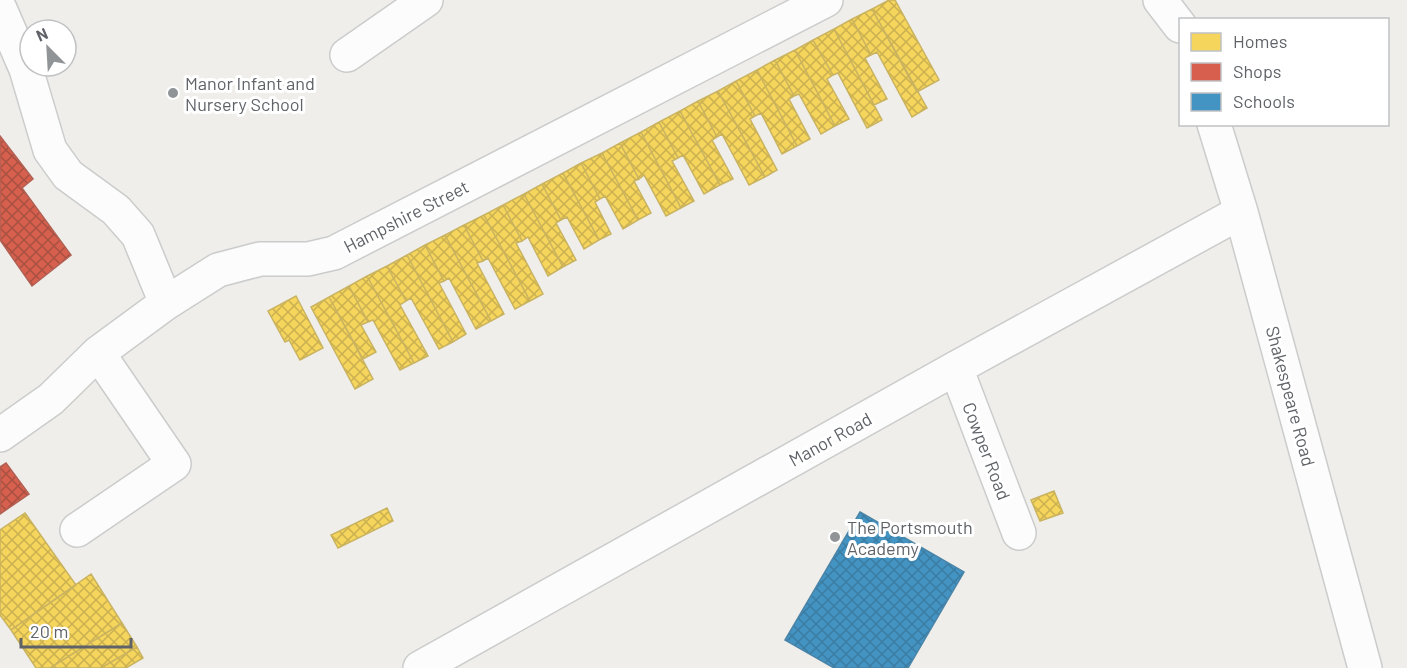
<svg xmlns="http://www.w3.org/2000/svg" width="1407" height="668" font-family="Barlow,sans-serif">
	<defs>
		<pattern id="homes-cross-hatch" width="8" height="8" patternUnits="userSpaceOnUse" patternTransform="scale(1.5)"><rect width="8" height="8" fill="#f6d55c"/><path d="M0 0l8 8M0 8l8-8" fill="none" stroke="#cab050"/></pattern>
		<pattern id="shops-cross-hatch" width="8" height="8" patternUnits="userSpaceOnUse" patternTransform="scale(1.5)"><rect width="8" height="8" fill="#d6604d"/><path d="M0 0l8 8M0 8l8-8" fill="none" stroke="#a85042"/></pattern>
		<pattern id="schools-cross-hatch" width="8" height="8" patternUnits="userSpaceOnUse" patternTransform="scale(1.5)"><rect width="8" height="8" fill="#4393c3"/><path d="M0 0l8 8M0 8l8-8" fill="none" stroke="#3b7ca2"/></pattern>
	</defs>
	<rect width="100%" height="100%" fill="#efeeea"/>
	<path fill="url(#homes-cross-hatch)" stroke="#c9b360" stroke-width="1.5" d="M 889,0 L 895,0 L 939,80 L 917,92 L 872,9 Z
		M 872,9 L 927,108 L 912,117 L 877,52 L 871,55 L 852,19 Z
		M 852,19 L 871,55 L 865,58 L 887,99 L 874,105 L 834,29 Z
		M 834,29 L 882,120 L 867,128 L 838,73 L 833,75 L 813,40 Z
		M 813,40 L 833,75 L 827,79 L 849,119 L 835,126 L 795,50 Z
		M 795,50 L 835,126 L 821,134 L 799,94 L 794,96 L 775,60 Z
		M 775,60 L 794,96 L 789,99 L 810,139 L 797,146 L 757,70 Z
		M 757,70 L 797,146 L 782,154 L 761,113 L 755,116 L 736,81 Z
		M 736,81 L 755,116 L 750,119 L 777,170 L 765,177 L 718,91 Z
		M 718,91 L 765,177 L 749,185 L 722,134 L 717,137 L 698,101 Z
		M 698,101 L 717,137 L 712,140 L 733,179 L 720,185 L 680,111 Z
		M 680,111 L 720,185 L 704,194 L 683,155 L 678,158 L 659,122 Z
		M 659,122 L 678,158 L 672,161 L 694,201 L 681,208 L 641,132 Z
		M 641,132 L 681,208 L 666,216 L 644,175 L 639,179 L 620,143 Z
		M 620,143 L 639,179 L 634,181 L 651,213 L 638,220 L 602,153 Z
		M 602,153 L 638,220 L 623,229 L 605,196 L 600,199 L 581,163 Z
		M 581,163 L 600,199 L 595,202 L 611,234 L 599,240 L 563,173 Z
		M 563,173 L 599,240 L 584,249 L 567,217 L 561,220 L 542,184 Z
		M 542,184 L 561,220 L 556,223 L 576,260 L 563,267 L 524,194 Z
		M 524,194 L 563,267 L 548,276 L 528,237 L 522,241 L 503,205 Z
		M 503,205 L 522,241 L 516,243 L 543,294 L 530,301 L 484,215 Z
		M 484,215 L 530,301 L 515,309 L 488,258 L 483,261 L 464,225 Z
		M 464,225 L 483,261 L 477,263 L 504,314 L 491,321 L 445,235 Z
		M 445,235 L 491,321 L 476,329 L 449,278 L 444,281 L 425,245 Z
		M 425,245 L 444,281 L 439,283 L 466,334 L 453,342 L 407,255 Z
		M 407,255 L 453,342 L 439,349 L 411,298 L 406,301 L 387,266 Z
		M 387,266 L 406,301 L 400,305 L 428,356 L 414,363 L 367,276 Z
		M 367,276 L 414,363 L 400,370 L 373,320 L 368,322 L 349,286 Z
		M 349,286 L 368,322 L 361,325 L 376,352 L 363,359 L 329,297 Z
		M 296,296 L 323,348 L 300,360 L 289,340 L 285,342 L 268,311 Z
		M 329,297 L 373,379 L 355,389 L 311,307 Z
		M 1054,491 L 1063,513 L 1040,521 L 1031,500 Z
		M 387,508 L 393,521 L 338,548 L 331,535 Z
		M 25,513 L 76,585 L 11,630 L 0,615 L 0,530 Z
		M 91,574 L 122,623 L 50,668 L 36,668 L 11,630 Z
		M 122,623 L 137,647 L 101,668 L 50,668 Z
		M 137,647 L 143,658 L 126,668 L 101,668 Z"/>
	<path fill="url(#shops-cross-hatch)" stroke="#b26155" stroke-width="1.5" d="M 0,136 L 33,179 L 22,188 L 71,255 L 32,286 L 0,240 Z
		M 6,463 L 29,494 L 0,514 L 0,467 Z"/>
	<path fill="url(#schools-cross-hatch)" stroke="#4b85a8" stroke-width="1.5" d="M 860,512 L 964,572 L 908,668 L 834,668 L 785,640 Z"/>
	<g fill="none" stroke-linecap="round" stroke-linejoin="round">
		<g stroke="#cbcccc" stroke-width="36">
			<path id="minor" d="M 1160,0 L 1180,26
				M 0,9 L 26,69 L 50,150 L 68,175 L 116,210 L 138,235 L 166,303
				M 347,55 L 426,0
				M 1214,124 L 1241,212 L 1365,668
				M 956,368 L 1019,533
				M 0,435 L 51,399 L 98,353 L 166,303 L 218,270 L 260,259 L 308,259 L 334,253 L 826,0
				M 77,530 L 174,464 L 98,353
				M 420,668 L 956,368 L 1241,212"/>
		</g>
		<use href="#minor" stroke="#fdfcfc" stroke-width="33"/>
	</g>
	<g fill="#919496" stroke="#fff" stroke-width="2">
		<circle cx="173" cy="93" r="6"/>
		<circle cx="835" cy="537" r="6"/>
	</g>
	<g text-anchor="middle" dominant-baseline="central" stroke-width="6" stroke-linejoin="round" paint-order="stroke">
		<g font-size="18" fill="#5f6368" stroke="#fff" text-anchor="start">
			<text x="185" y="83">Manor Infant and<tspan x="185" dy="21">Nursery School</tspan></text>
			<text x="847" y="527">The Portsmouth<tspan x="847" dy="21">Academy</tspan></text>
		</g>
		<g font-size="18" fill="#5f6368" stroke="#fff">
			<text transform="translate(406 216) rotate(-27)">Hampshire Street</text>
			<text transform="translate(1291 396) rotate(75)">Shakespeare Road</text>
			<text transform="translate(830 439) rotate(-29)">Manor Road</text>
			<text transform="translate(987 451) rotate(69)">Cowper Road</text>
		</g>
	</g>
	<rect x="1179" y="18" width="210" height="108" fill="#ffffff" stroke="#bfc1c3" stroke-width="1.5"/>
	<rect x="1191" y="33" width="30" height="18" fill="#f6d55c" stroke="#bfc1c3" stroke-width="1.5"/>
	<text x="1233" y="48" font-size="18" fill="#5f6368">Homes</text>
	<rect x="1191" y="63" width="30" height="18" fill="#d6604d" stroke="#bfc1c3" stroke-width="1.5"/>
	<text x="1233" y="78" font-size="18" fill="#5f6368">Shops</text>
	<rect x="1191" y="93" width="30" height="18" fill="#4393c3" stroke="#bfc1c3" stroke-width="1.5"/>
	<text x="1233" y="108" font-size="18" fill="#5f6368">Schools</text>
	<g transform="translate(48 48) rotate(336)"><circle r="28" fill="#ffffff" stroke="#bfc1c3" stroke-width="1.5"/>
	<path d="M0-4.5L10 22L0 15L-10 22Z" fill="#919496"/>
	<text y="-9" font-size="16" font-weight="bold" text-anchor="middle" fill="#5f6368">N</text>
	</g>
	<path d="M21 638v9h110v-9" fill="none" stroke="#5f6368" stroke-width="3"/>
	<text x="30" y="638" font-size="18" fill="#5f6368" stroke="#ffffff" stroke-width="4.5" paint-order="stroke">20 m</text>
</svg>
